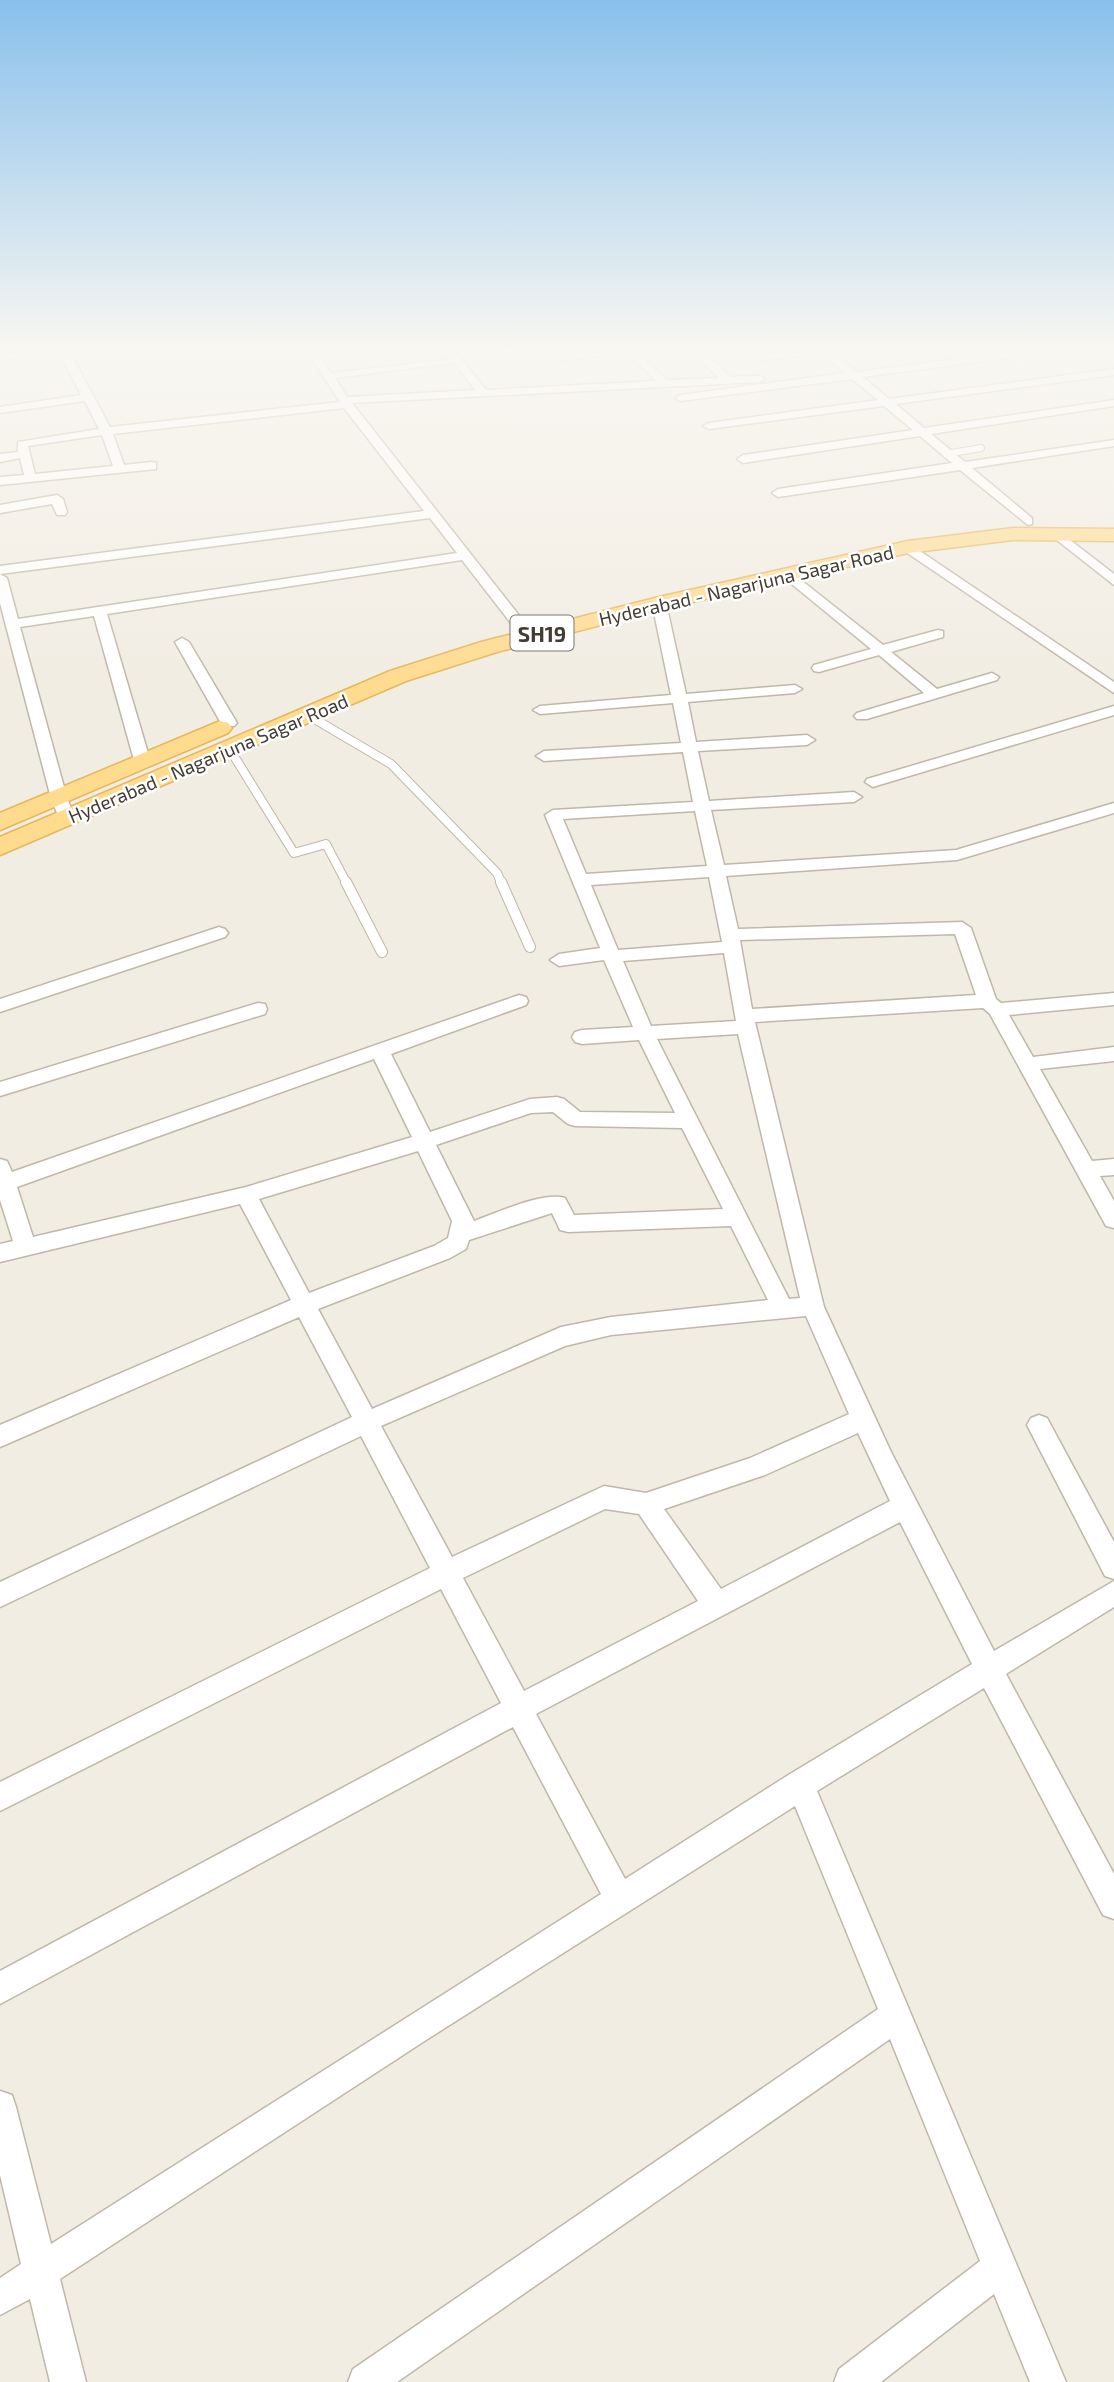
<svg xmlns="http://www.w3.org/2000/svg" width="1114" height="2382" font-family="'Exo 2',sans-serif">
	<rect width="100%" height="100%" fill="#f2ede3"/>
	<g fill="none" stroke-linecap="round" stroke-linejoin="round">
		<g stroke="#c0b7a8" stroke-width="8">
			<path id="service-far2" d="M 946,454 L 981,448"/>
		</g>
		<g stroke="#c0b7a8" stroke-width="10">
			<path id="service-far1" d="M 306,714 L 391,764 L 497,873 L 502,884
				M 229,748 L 294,853 L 326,844 L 347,884"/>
		</g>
		<g stroke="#c0b7a8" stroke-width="12">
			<path id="service" d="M 346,882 L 382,952
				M 501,882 L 530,947"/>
		</g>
		<g stroke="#c0b7a8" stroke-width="3">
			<path id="minor" d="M 17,353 L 41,353 L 0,361 L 0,355 Z
				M 60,353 L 70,353 L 110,427 L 340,402 L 308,353 L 318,353 L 331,373 L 452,359 L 447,353 L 457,353 L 486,390 L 656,381 L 627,353 L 638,353 L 667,380 L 719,378 L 693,353 L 704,353 L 731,377 L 760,376 L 765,379 L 760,382 L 352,403 L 525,623 L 523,626 L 513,626 L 462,560 L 107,614 L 150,760 L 142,765 L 134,760 L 94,616 L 20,627 L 67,798 L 75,818 L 67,823 L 59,818 L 51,798 L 0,603 L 0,574 L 7,578 L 18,619 L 457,553 L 430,518 L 0,574 L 0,566 L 424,511 L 344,408 L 113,434 L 124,465 L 152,462 L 156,463 L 156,469 L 0,485 L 0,477 L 24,475 L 20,458 L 0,462 L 0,454 L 18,452 L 18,442 L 99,429 L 85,401 L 0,413 L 0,407 L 81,395 ZM 454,363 L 475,390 L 347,397 L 335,378 ZM 102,435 L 113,466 L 35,474 L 28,446 Z
				M 579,353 L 607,353 L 602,356 L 559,361 L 554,358 Z
				M 776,353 L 804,353 L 799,356 L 756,361 L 751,358 Z
				M 823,353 L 834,353 L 857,372 L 1002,353 L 1027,353 L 1022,356 L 863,377 L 889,399 L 1114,369 L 1114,375 L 896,404 L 924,428 L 1114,400 L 1114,406 L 931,434 L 965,462 L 1114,440 L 1114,446 L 972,468 L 1032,518 L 1032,524 L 1028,525 L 960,470 L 778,497 L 772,493 L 778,489 L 952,463 L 920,436 L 743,463 L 737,459 L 743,455 L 913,430 L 884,406 L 709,429 L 703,426 L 709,423 L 878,400 L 852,379 L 680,401 L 675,398 L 680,395 L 845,373 Z
				M 57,495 L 63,499 L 67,512 L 65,515 L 57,515 L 52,504 L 0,513 L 0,505 Z
				M 1057,530 L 1114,574 L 1114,585 L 1053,537 L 1051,534 Z
				M 908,543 L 1114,682 L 1114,693 L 903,550 L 903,544 Z
				M 787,569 L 883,645 L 938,630 L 943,631 L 943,637 L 891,652 L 937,689 L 992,673 L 999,677 L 997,680 L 867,719 L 857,719 L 854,716 L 857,713 L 924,693 L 879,655 L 819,672 L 814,671 L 812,668 L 814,665 L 871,649 L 782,576 L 780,573 Z
				M 659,599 L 666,603 L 686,694 L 795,685 L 802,689 L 795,693 L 688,702 L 696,742 L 807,735 L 815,740 L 807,745 L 698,751 L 709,801 L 854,792 L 862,797 L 854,802 L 711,810 L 724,865 L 956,850 L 1114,803 L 1114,813 L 957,860 L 726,876 L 738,929 L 962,922 L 971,928 L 996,999 L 1001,1003 L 1114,993 L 1114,1005 L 1009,1015 L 1033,1057 L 1114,1047 L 1114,1061 L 1040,1069 L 1092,1161 L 1114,1159 L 1114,1175 L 1100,1176 L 1114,1201 L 1114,1228 L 1106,1226 L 990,1014 L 983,1008 L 755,1022 L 824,1307 L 891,1452 L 994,1651 L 1114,1581 L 1114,1607 L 1006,1674 L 1114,1874 L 1114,1919 L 1103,1915 L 984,1688 L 817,1791 L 1066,2382 L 1030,2382 L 994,2294 L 881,2382 L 834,2382 L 839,2369 L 980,2261 L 890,2039 L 397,2382 L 348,2382 L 353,2369 L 878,2009 L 795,1806 L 426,2040 L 60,2279 L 86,2382 L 50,2382 L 30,2299 L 0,2315 L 0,2278 L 21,2264 L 0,2175 L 0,2091 L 12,2095 L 16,2107 L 51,2244 L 601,1894 L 513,1727 L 0,2004 L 0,1971 L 501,1703 L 441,1589 L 0,1811 L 0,1782 L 430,1568 L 361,1436 L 0,1607 L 0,1582 L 352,1417 L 299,1317 L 0,1447 L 0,1425 L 291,1300 L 240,1204 L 0,1262 L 0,1244 L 13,1241 L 0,1200 L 0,1159 L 7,1161 L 12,1172 L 519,995 L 526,997 L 528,1001 L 526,1005 L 391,1054 L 430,1132 L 530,1099 L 557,1097 L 564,1099 L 580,1112 L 675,1113 L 639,1040 L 582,1044 L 575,1042 L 572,1037 L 575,1032 L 582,1030 L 633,1027 L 604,960 L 559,966 L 550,960 L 559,954 L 600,948 L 545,815 L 553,810 L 693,802 L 683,752 L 544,761 L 536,756 L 544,751 L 681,743 L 673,703 L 540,714 L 533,710 L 540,706 L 671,695 L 652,603 ZM 695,811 L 707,866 L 586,874 L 563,819 ZM 709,877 L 722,942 L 618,950 L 591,885 ZM 955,934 L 976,995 L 752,1009 L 740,940 ZM 724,953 L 736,1021 L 651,1026 L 623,961 ZM 738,1034 L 800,1298 L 789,1299 L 657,1039 ZM 374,1059 L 412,1137 L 246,1187 L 33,1237 L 17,1187 ZM 553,1112 L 568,1124 L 575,1126 L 682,1128 L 723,1209 L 574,1215 L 565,1198 C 543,1191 497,1213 474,1221 L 436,1145 L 531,1113 ZM 418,1151 L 452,1221 L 448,1238 L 434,1246 L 309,1293 L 259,1199 ZM 552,1213 L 560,1230 L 568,1232 L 731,1226 L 768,1300 L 611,1317 L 561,1327 L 372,1409 L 318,1309 L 450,1258 L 466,1249 L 469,1240 ZM 806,1316 L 849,1414 L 750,1458 L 646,1493 L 604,1486 L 452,1557 L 381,1426 L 565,1346 L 611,1335 ZM 858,1433 L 890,1501 L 721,1589 L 664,1509 L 765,1475 ZM 605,1509 L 639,1514 L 698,1601 L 524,1691 L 463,1578 ZM 900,1522 L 972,1664 L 790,1774 L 625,1879 L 536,1714 Z
				M 182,638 L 189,642 L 237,723 L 234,726 L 224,726 L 221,723 L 175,642 Z
				M 1114,706 L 1114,715 L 879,785 L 873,787 L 865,782 L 867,779 Z
				M 219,927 L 225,929 L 228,933 L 225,937 L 0,1012 L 0,999 Z
				M 258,1003 L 265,1004 L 267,1009 L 265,1014 L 0,1096 L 0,1082 Z
				M 1039,1415 L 1047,1418 L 1114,1542 L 1114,1579 L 1105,1576 L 1027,1425 L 1031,1418 Z"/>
		</g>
		<g stroke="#e5b75d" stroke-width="3">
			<path id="primary" d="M 1013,528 L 1114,529 L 1114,541 L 1013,540 L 908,553 L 662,609 L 497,652 L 406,681 L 0,855 L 0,837 L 390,671 L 481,642 L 659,597 L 908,541 Z
				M 220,721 L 228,723 L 232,728 L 228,733 L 0,830 L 0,813 Z"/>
		</g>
		<use href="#service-far2" stroke="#fff" stroke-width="6"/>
		<use href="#service-far1" stroke="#fff" stroke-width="8"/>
		<use href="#service" stroke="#fff" stroke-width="10"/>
		<use href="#minor" fill="#fff" fill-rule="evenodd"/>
		<use href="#primary" fill="#ffdb8e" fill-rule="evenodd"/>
	</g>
	<linearGradient id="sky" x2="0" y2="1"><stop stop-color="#89c0ec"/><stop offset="0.51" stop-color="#f9f7f2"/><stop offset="1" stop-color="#f9f7f2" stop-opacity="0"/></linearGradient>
	<rect width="1114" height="686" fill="url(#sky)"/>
	<g text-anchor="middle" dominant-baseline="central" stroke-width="5" stroke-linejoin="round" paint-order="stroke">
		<g font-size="19" fill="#433c33" stroke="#fff">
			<text transform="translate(746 585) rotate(-13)">Hyderabad - Nagarjuna Sagar Road</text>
			<text transform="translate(208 758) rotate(-23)">Hyderabad - Nagarjuna Sagar Road</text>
		</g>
		<rect fill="#fff" stroke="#7b7670" stroke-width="2" x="510.5" y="615.5" width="63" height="35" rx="5"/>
		<g font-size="21" font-weight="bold" fill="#433c33">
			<text x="542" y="633">SH19</text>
		</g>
	</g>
</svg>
